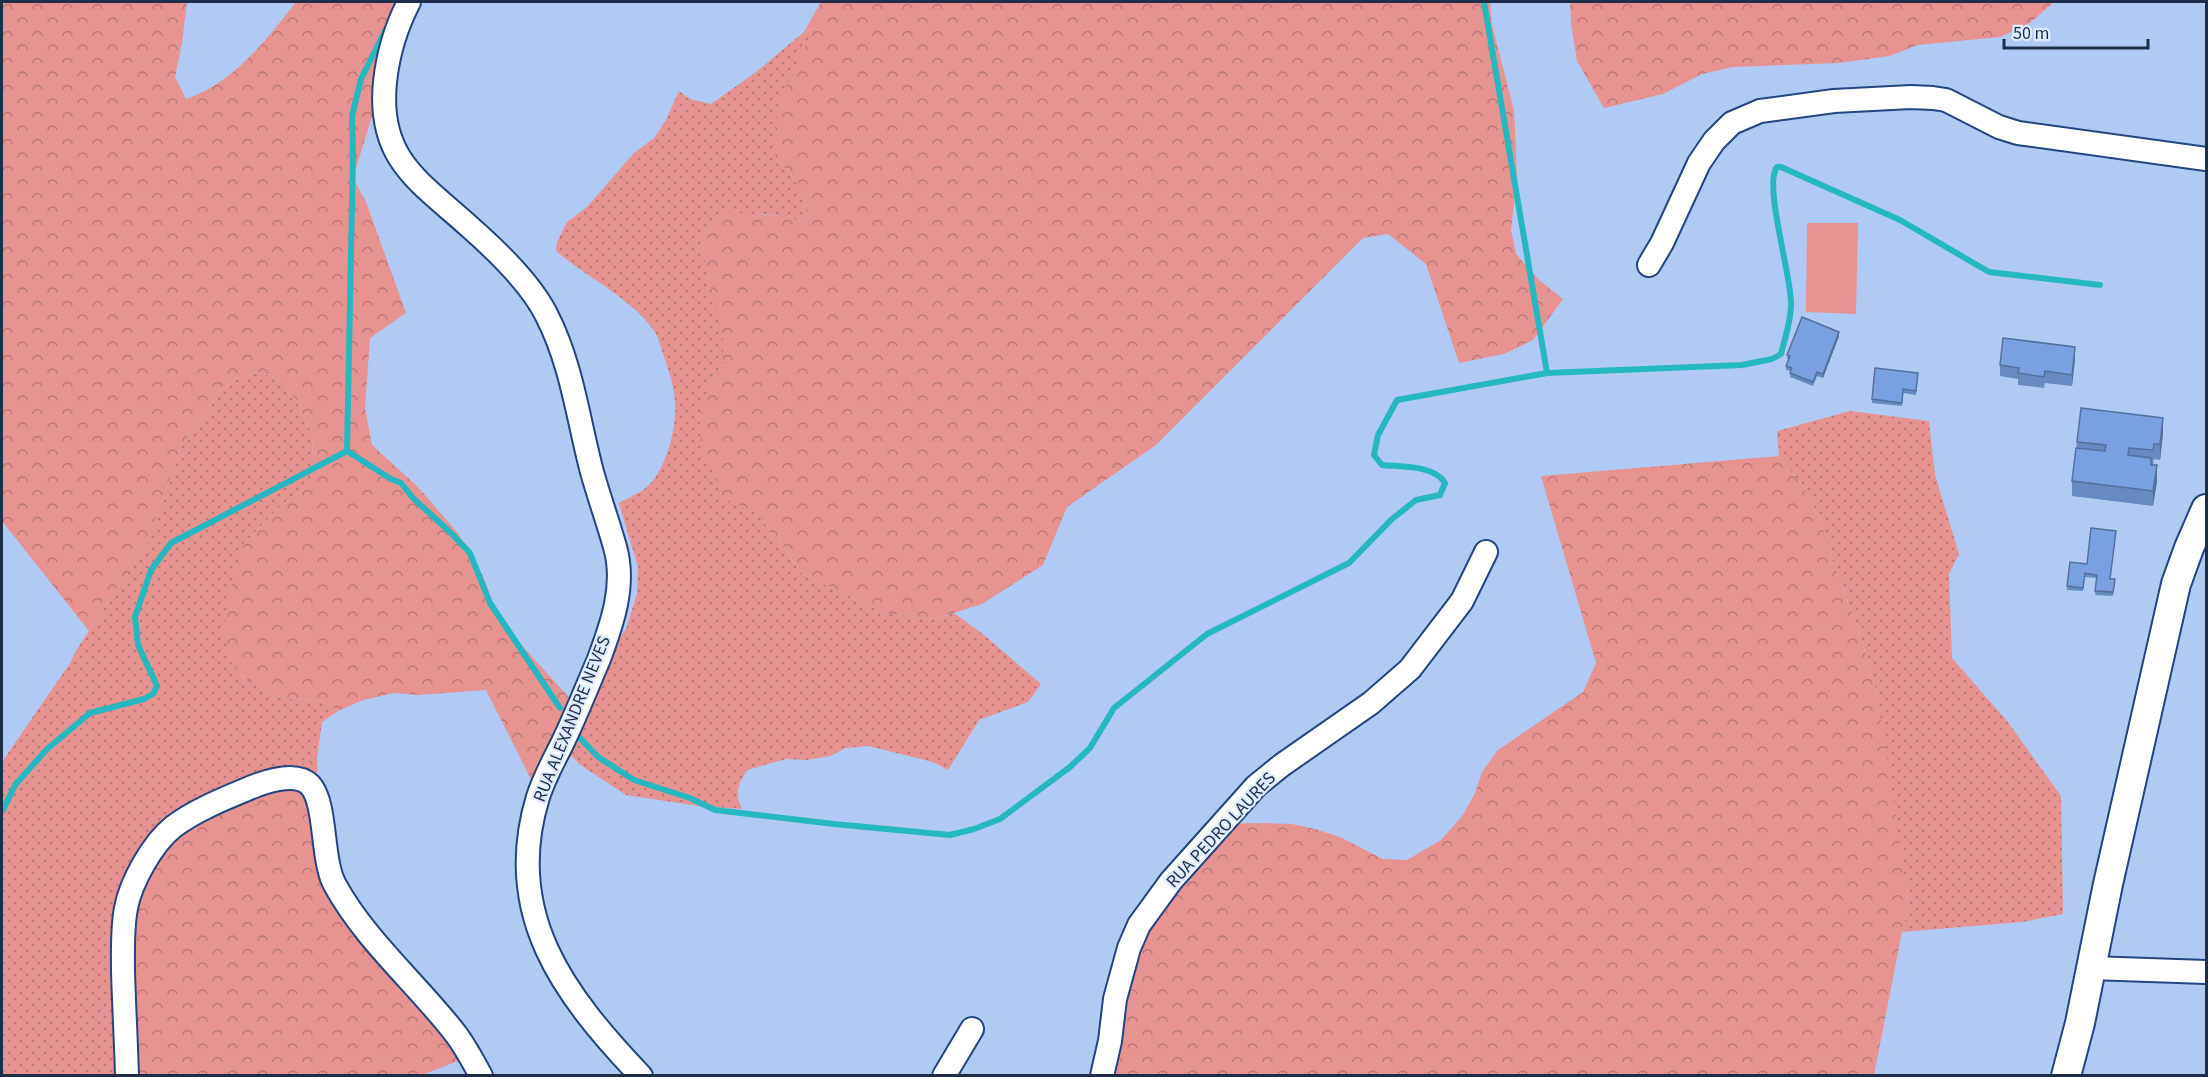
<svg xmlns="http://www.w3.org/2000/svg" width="2208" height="1077" font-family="'Source Sans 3',sans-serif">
	<defs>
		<pattern id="grass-dots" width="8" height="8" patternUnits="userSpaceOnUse" patternTransform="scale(1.5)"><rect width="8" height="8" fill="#e79392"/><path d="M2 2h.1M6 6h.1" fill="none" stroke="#bb7879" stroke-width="1.8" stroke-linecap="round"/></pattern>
		<pattern id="forest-crowns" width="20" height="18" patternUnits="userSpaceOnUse" patternTransform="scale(1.5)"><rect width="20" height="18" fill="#e79392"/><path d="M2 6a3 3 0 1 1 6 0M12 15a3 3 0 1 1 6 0" fill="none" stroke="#bb7879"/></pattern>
	</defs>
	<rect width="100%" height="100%" fill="#b1caf3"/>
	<path fill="url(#grass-dots)" d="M 815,28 L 779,101 L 776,159 C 795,177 810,196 805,223 C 772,210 748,214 715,217 L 707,226 L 702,239 L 707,272 L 724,334 L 723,363 L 709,385 L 714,474 L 722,497 L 754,511 L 779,540 L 801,573 L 884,613 L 934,619 L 954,613 L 984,635 L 1041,684 L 1028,702 L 979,720 L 948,770 L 933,762 L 868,746 L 846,748 L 830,756 L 807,760 L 786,759 L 747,770 C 738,785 734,793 742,809 L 699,806 L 626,795 L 579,764 L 556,737 L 574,703 L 626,629 L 637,594 L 638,567 L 619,503 C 629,497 643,492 650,484 C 667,466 677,426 675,402 C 674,386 668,368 663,353 C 660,347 659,338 655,332 C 633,299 586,277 556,251 L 557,242 L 567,222 L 587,207 L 634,153 L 654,138 L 666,120 L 679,91 L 690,99 L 711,104 L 756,72 L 804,32 Z
		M 257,372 L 274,377 L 296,399 L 313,436 L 311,482 L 276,510 L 244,544 L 230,660 L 241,676 L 276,697 L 323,702 L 338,711 L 322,722 L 317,758 L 236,785 L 137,1075 L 2,1076 L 2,762 L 70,663 L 77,649 L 147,544 L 181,447 L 191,430 L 207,415 L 218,392 L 235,380 Z
		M 1850,411 L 1929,421 L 1935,475 L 1959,554 L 1949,574 L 1952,658 L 2007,721 L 2061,796 L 2063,914 L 2022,922 L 1902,932 L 1909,907 L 1876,691 L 1861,638 L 1833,562 L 1820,518 L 1803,486 L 1779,456 L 1777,431 Z"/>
	<path fill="url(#forest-crowns)" d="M 2,2 L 187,2 L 182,43 L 175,77 L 186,99 C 234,83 266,40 296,2 L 420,2 L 393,48 L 353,178 L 366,202 L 406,313 L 370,338 L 365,408 L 372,445 L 417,486 L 458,533 L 483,576 L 499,620 L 574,703 L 557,737 L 572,755 L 542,801 L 486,690 L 418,695 L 394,693 L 363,700 L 338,711 L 323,702 L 276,697 L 241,676 L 230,660 L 223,632 L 229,594 L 244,544 L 276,510 L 311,482 L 313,436 L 296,399 L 274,377 L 257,372 L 235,380 L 218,392 L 207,415 L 191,430 L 181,447 L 147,544 L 89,631 L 2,521 Z
		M 821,2 L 1490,2 L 1492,25 L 1514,111 L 1517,176 L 1511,230 L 1516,254 L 1539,280 L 1563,299 L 1533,340 L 1504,354 L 1459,363 L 1426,264 L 1388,234 L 1363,238 L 1156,445 L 1067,507 L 1043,565 L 982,604 L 934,619 L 884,613 L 801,573 L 779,540 L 754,511 L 722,498 L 714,474 L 701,450 L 700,420 L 709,385 L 723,363 L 723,334 L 707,272 L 702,239 L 707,226 L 715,217 L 724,212 L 786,216 L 805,223 C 810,196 795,177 776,159 L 774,133 L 779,101 L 814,28 L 804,32 Z
		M 1570,2 L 2054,2 L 2030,23 L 2000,37 L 1918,45 L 1889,56 L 1839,63 L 1733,67 L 1702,74 L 1663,94 L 1604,108 L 1577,61 L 1571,23 Z
		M 1779,456 L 1803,486 L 1820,518 L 1833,562 L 1861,638 L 1876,691 L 1887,756 L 1909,907 L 1902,932 L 1874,1075 L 1091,1076 L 1093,1073 L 1112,974 L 1132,915 L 1188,844 L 1211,824 L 1264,823 L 1292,824 L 1315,829 L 1340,837 L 1383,859 L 1407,860 L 1441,840 L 1463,815 L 1475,793 L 1482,772 L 1498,750 L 1583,692 L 1596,663 L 1541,476 Z
		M 317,758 L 318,813 L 336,872 L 466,1058 L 422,1075 L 137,1076 L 131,913 L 159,843 L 236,785 Z"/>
	<path fill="#e79392" d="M 1807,223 L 1858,223 L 1856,314 L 1806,312 Z"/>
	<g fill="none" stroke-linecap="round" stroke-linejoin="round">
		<path stroke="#26b8c0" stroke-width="6" d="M 1484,2 L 1547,373
			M 347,451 L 353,156 L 352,116 L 361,79 L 386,29
			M 347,451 L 391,479 L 401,483 L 413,498 L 451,533 L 470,553 L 490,603 L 560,708
			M 580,738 L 598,757 L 634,780 L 690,798 L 715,810 L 834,824 L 950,835 L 974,829 L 1000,819 L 1070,767 L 1090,748 L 1114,708 L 1207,634 L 1349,563 L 1392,519 L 1416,500 L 1440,495 L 1445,483 C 1435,465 1400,467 1382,465 L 1374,455 L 1378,435 L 1397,400 L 1547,373 L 1742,365 L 1772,359 L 1781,354 C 1785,338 1791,321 1791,304 C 1792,278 1763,184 1777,167 L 1781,167 L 1900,220 L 1989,272 L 2100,285
			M 2,812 L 15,785 L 47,749 L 90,713 L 144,699 L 153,694 L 157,686 L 138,645 L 135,617 L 151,570 L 171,543 L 347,451"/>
		<g stroke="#234580" stroke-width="26">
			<path id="minor" d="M 409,2 C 396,27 388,54 385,82 C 377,161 422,183 472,229 C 498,252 532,285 547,316 C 572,365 578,419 592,472 C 599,497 608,522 615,547 C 626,585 612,624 599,659 C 587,687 576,715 563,742 C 554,760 544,778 538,797 C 502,914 564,995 641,1076
				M 1649,265 L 1662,243 L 1699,163 L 1714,141 L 1732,123 L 1760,111 L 1834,101 L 1911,97 L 1933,98 L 1946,100 L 1999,127 L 2018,133 L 2206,159
				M 2091,968 L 2206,972
				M 127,1076 C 126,1041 124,1006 123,971 C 123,950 122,929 126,908 C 131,882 152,844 173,827 C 194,811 221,800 245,790 C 261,783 295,770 310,785 C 327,803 321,860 335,885 C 365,940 417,984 455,1033 C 465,1046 473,1061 481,1076
				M 944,1076 L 972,1029
				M 1102,1076 L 1110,1041 L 1115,999 L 1129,948 L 1139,925 L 1171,881 L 1256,786 L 1282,765 L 1371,703 L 1410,669 L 1462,601 L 1486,552"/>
		</g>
		<g stroke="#234580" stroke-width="32">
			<path id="major" d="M 2066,1076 L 2080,1023 L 2108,884 L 2176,584 L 2189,548 L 2206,509"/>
		</g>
		<use href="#minor" stroke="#fff" stroke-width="22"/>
		<use href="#major" stroke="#fff" stroke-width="28"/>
	</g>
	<path fill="#688ac2" d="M 1839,336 L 1823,378 L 1817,376 L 1813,386 L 1790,377 L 1791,371 L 1786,370 L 1786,366 L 1788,359 L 1787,359 L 1787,355 Z
		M 2075,359 L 2072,386 L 2045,383 L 2044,388 L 2018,385 L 2018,379 L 2000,376 L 2000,365 Z
		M 1918,373 L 1916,395 L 1903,393 L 1902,406 L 1872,403 L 1872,399 Z
		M 2163,433 L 2160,460 L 2154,459 L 2153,465 L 2157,481 L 2153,506 L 2072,496 L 2072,481 L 2077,442 Z
		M 2116,535 L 2110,579 L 2115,583 L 2113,596 L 2095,595 L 2097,578 L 2085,577 L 2083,591 L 2067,590 L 2067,586 L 2087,564 Z"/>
	<path fill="#55709e" d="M 1839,332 L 1839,336 L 1823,378 L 1823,374 Z
		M 2075,347 L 2075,359 L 2072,386 L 2072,375 Z
		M 2163,418 L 2163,433 L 2160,460 L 2160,444 Z
		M 2157,465 L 2157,481 L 2153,506 L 2153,491 Z"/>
	<path fill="#79a0e2" stroke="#55709e" stroke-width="1.5" d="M 1802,317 L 1839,332 L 1823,374 L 1817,372 L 1813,382 L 1790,373 L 1792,368 L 1786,366 L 1790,356 L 1787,355 Z
		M 2003,338 L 2075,347 L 2072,375 L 2045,371 L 2044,377 L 2018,373 L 2019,368 L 2000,365 Z
		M 1875,368 L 1918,373 L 1916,391 L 1903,389 L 1902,403 L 1872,399 Z
		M 2081,408 L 2163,418 L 2160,444 L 2154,444 L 2153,450 L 2129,448 L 2128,455 L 2151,458 L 2151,465 L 2157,465 L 2153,491 L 2072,481 L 2076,448 L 2105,451 L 2106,445 L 2077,442 Z
		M 2091,528 L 2116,531 L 2110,579 L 2115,579 L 2113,592 L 2095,591 L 2097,575 L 2085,573 L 2083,588 L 2067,586 L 2070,562 L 2087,564 Z"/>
	<g text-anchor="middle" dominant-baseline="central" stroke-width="4.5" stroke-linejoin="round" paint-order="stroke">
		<g font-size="18" fill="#1e2e48" stroke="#ddeaff">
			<text transform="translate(572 719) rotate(-68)">RUA ALEXANDRE NEVES</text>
			<text transform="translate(1221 830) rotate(-47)">RUA PEDRO LAURES</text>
		</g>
	</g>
	<rect width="2208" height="1077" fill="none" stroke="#1e2e48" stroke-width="6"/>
	<path d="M2004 39v9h144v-9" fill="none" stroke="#1e2e48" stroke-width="3"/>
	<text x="2013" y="39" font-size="18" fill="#1e2e48" stroke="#ddeaff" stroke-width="4.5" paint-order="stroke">50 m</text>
</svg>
